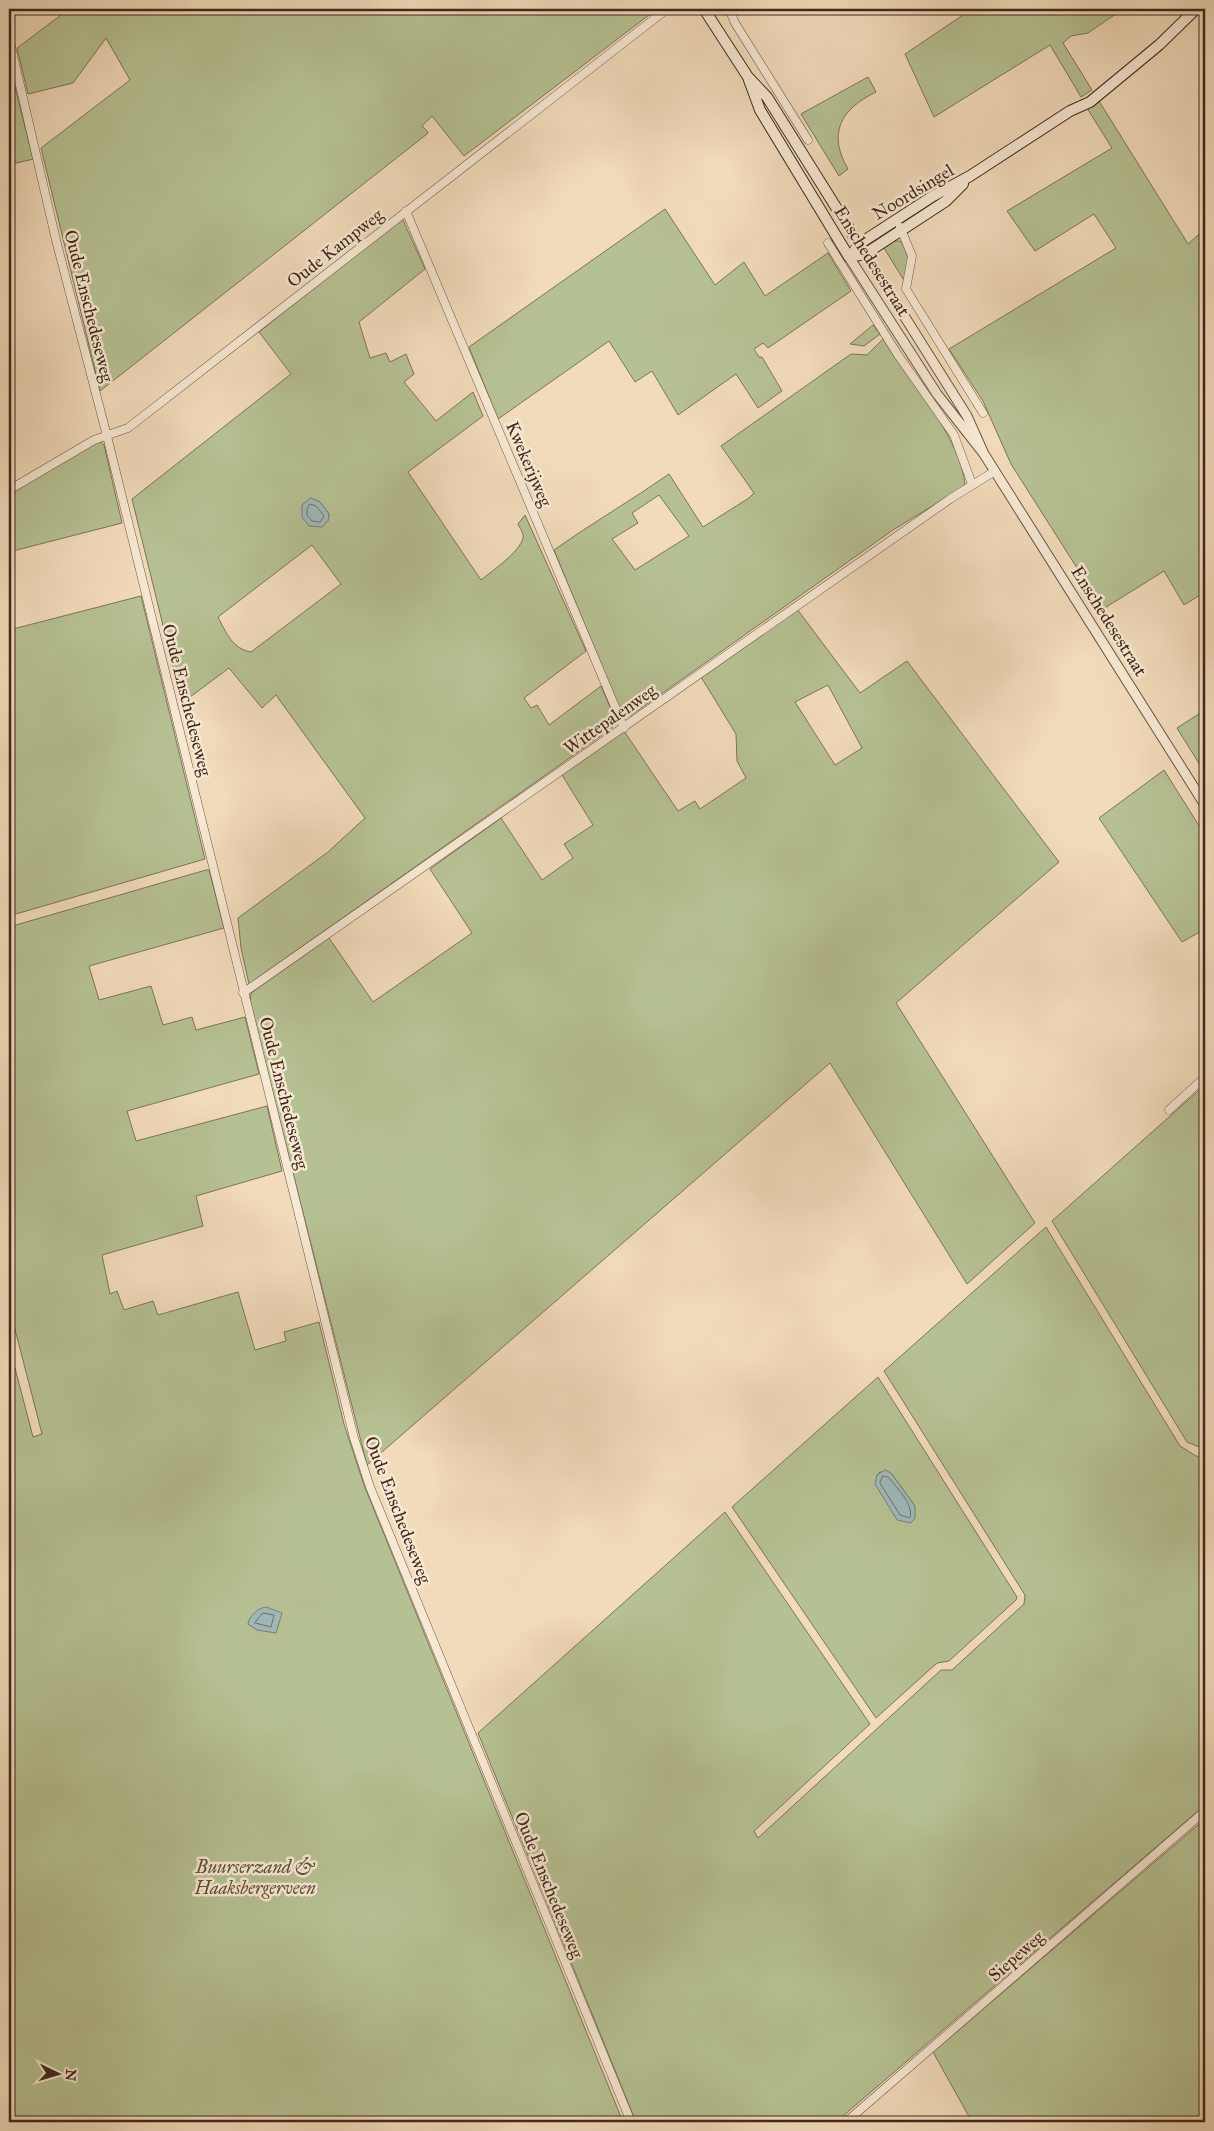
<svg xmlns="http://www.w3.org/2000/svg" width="1214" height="2131" font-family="'IM FELL Great Primer',serif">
	<rect width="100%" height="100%" fill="#f2dbbb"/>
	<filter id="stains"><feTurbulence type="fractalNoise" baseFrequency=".004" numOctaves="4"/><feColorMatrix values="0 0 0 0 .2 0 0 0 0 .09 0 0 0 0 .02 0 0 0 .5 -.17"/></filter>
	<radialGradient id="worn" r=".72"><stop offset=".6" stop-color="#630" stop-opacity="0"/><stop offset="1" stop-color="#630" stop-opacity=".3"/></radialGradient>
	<path fill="#b6c193" stroke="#7b7557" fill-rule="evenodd" d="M 69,9 L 657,9 L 464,156 L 432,116 L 422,126 L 428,132 L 427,134 L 100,391 L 41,148 L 130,80 L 106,38 L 73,83 L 28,94 L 17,48 Z
		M 972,9 L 1123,9 L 1088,33 L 1071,36 L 1063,43 L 1092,90 L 1081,97 L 1050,45 L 934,117 L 905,54 Z
		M 9,63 L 33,159 L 9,165 Z
		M 868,77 L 876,92 C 841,109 827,133 848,169 L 839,176 L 801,114 Z
		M 1099,101 L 1188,244 L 1205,229 L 1205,592 L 1184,605 L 1164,571 L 1103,609 L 1011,464 L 983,401 L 949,349 L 1116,248 L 1094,214 L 1035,251 L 1007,211 L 1112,148 L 1087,108 Z
		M 665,209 L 715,285 L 744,262 L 765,296 L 828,253 L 851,291 L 768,348 L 763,343 L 754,349 L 759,357 L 762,357 L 782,391 L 758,408 L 736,374 L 678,415 L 652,371 L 635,382 L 609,341 L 498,419 L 469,347 Z
		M 403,220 L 425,269 L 359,322 L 370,358 L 386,353 L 390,362 L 406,354 L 414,374 L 404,382 L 436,421 L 473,392 L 483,416 L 408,472 L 481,580 C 492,571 520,552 523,538 C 524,533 520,529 518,524 L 525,515 L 586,651 L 524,698 L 531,708 L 537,705 L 549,725 L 601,686 L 615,719 L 612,728 L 249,984 L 241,948 L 238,918 L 328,852 L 365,818 L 276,695 L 262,708 L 229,668 L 182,703 L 132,499 L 291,374 L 259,332 L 396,222 ZM 311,498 L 320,502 L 329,514 L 328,521 L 322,527 L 302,505 ZM 312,545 L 341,584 L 251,652 C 233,649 226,633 218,617 Z
		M 890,241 L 900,241 C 911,255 908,265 905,282 L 884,248 Z
		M 873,325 L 880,334 L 864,346 L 850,344 Z
		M 883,339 C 908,376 963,442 965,486 L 893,530 L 630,716 L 626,715 L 620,710 L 554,550 C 592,523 632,500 669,474 L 703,527 L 749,498 L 754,493 L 721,446 L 851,354 L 867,355 ZM 659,495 L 689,536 L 635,570 L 612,539 L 638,523 L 632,513 Z
		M 99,440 L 104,445 L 122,523 L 9,552 L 9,495 Z
		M 141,596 L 205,859 L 9,916 L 9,630 Z
		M 797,609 L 860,693 L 907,661 L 1059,862 L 896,1003 L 1035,1223 L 967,1284 L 830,1063 L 367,1465 L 250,1003 L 251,993 L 329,938 L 373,1002 L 472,933 L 430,869 L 501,818 L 542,880 L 573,858 L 564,844 L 593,825 L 562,775 L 624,731 L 678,811 L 695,801 L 700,809 L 746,778 L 737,761 L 736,734 L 701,677 ZM 828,685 L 862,748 L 835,765 L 795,702 Z
		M 1205,710 L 1205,773 L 1177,728 Z
		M 1164,770 L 1205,835 L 1205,929 L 1182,942 L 1099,818 Z
		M 206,870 L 209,870 L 224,928 L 89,966 L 99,1000 L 151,986 L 163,1025 L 192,1017 L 196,1030 L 245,1017 L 259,1074 L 127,1111 L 136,1141 L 267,1106 L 282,1171 L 196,1196 L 203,1226 L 102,1255 L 110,1294 L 117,1291 L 124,1310 L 153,1301 L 158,1315 L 238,1292 L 255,1350 L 286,1341 L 284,1332 L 319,1322 L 344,1424 L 364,1485 L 623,2122 L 9,2122 L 9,1345 L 33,1437 L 42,1434 L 9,1306 L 9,927 Z
		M 1205,1085 L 1205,1449 L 1204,1449 L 1187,1442 L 1052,1221 Z
		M 1046,1227 L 1180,1446 L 1196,1456 L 1205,1457 L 1205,1805 L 836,2122 L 636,2122 L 478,1733 L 725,1512 L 870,1724 L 754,1831 L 758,1838 L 941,1670 L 952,1670 L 1024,1604 L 1025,1595 L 884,1371 Z
		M 878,1377 L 1017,1597 L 1016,1600 L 949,1661 L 937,1663 L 876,1718 L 732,1507 ZM 880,1472 L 891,1473 L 915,1506 L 876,1476 Z
		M 1205,1819 L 1205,2122 L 972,2122 L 933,2052 Z"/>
	<path fill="#9fb9ba" stroke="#797f7a" d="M 311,498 L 320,502 L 329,514 L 328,521 L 322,527 L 309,526 L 302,517 L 302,505 Z
		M 885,1470 L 891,1473 L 915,1506 L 915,1518 L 911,1523 L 897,1520 L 875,1484 L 877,1475 Z
		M 266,1607 L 282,1613 L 276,1633 L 257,1630 L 248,1624 C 249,1616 258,1608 266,1607 Z"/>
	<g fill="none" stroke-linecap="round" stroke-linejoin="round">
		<path stroke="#70716a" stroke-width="1" d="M 310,504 L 316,506 L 324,516 L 320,522 L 312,521 L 307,515 L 307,509 Z
			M 883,1476 L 888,1477 C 896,1487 914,1504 910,1518 L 900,1515 L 880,1483 Z
			M 263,1613 L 274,1615 L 271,1627 L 255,1623 Z"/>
		<g stroke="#6c5643" stroke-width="9">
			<path id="minor" d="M 729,9 L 735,23 L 808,140
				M 9,38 L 56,240 L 107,436 L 354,1438 L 370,1487 L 631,2122
				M 406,211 L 624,728
				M 900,227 L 912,256 L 906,289 L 983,413
				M 828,243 L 898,355 L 954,435 L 972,484
				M 9,490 L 94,440 L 128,428 L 667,9
				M 243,993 L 950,499 L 995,471
				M 1169,1110 L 1205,1077
				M 846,2122 L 1205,1811"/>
		</g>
		<g stroke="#6c5643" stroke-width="11">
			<path id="tertiary" d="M 984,454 L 967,416 L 859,244 L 849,257 L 937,394 L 984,454 L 1205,805"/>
		</g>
		<g stroke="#40291b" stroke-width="12">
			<path id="secondary" d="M 704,9 L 748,77 L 767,97 L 859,244 L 933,196 L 970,176 L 1070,111 L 1090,102 L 1159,45 L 1196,9
				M 749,80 L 760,110 L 849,257 L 865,254 L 946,201 L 963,184"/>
		</g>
		<use href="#minor" stroke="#f7e8d3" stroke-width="8"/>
		<use href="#tertiary" stroke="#f7e8d3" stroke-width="9"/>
		<use href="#secondary" stroke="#f7e8d3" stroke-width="10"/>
	</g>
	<g text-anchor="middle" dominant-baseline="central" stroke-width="5" stroke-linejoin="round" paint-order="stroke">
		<g font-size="18" fill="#40291b" stroke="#f7e8d3">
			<text transform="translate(913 192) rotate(-31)">Noordsingel</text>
			<text transform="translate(335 248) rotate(-38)">Oude Kampweg</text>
			<text transform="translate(872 261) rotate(58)">Enschedesestraat</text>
			<text transform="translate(89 306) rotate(76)">Oude Enschedeseweg</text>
			<text transform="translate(529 464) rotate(67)">Kwekerijweg</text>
			<text transform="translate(1109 621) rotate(58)">Enschedesestraat</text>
			<text transform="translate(187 700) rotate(76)">Oude Enschedeseweg</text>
			<text transform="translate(610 719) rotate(-35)">Wittepalenweg</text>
			<text transform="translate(284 1093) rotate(76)">Oude Enschedeseweg</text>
			<text transform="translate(398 1510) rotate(69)">Oude Enschedeseweg</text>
			<text transform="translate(549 1885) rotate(68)">Oude Enschedeseweg</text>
			<text transform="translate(1016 1956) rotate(-41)">Siepeweg</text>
		</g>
		<g font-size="18" font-style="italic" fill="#5e4f39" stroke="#f7e8d3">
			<text x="255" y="1867">Buurserzand &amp;<tspan x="255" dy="21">Haaksbergerveen</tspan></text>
		</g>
	</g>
	<rect width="1214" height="2131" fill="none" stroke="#f2dbbb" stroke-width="30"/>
	<rect x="10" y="10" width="1194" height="2111" fill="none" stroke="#40291b" stroke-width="2.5"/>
	<rect x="15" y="15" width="1184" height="2101" fill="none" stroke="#40291b"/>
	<g transform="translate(58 2074) rotate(95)" stroke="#f7e8d3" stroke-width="4" paint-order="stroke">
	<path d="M0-4L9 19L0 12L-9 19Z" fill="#40291b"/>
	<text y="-8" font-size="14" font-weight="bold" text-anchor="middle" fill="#40291b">N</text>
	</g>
	<rect width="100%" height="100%" filter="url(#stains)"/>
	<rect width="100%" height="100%" fill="url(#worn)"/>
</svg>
